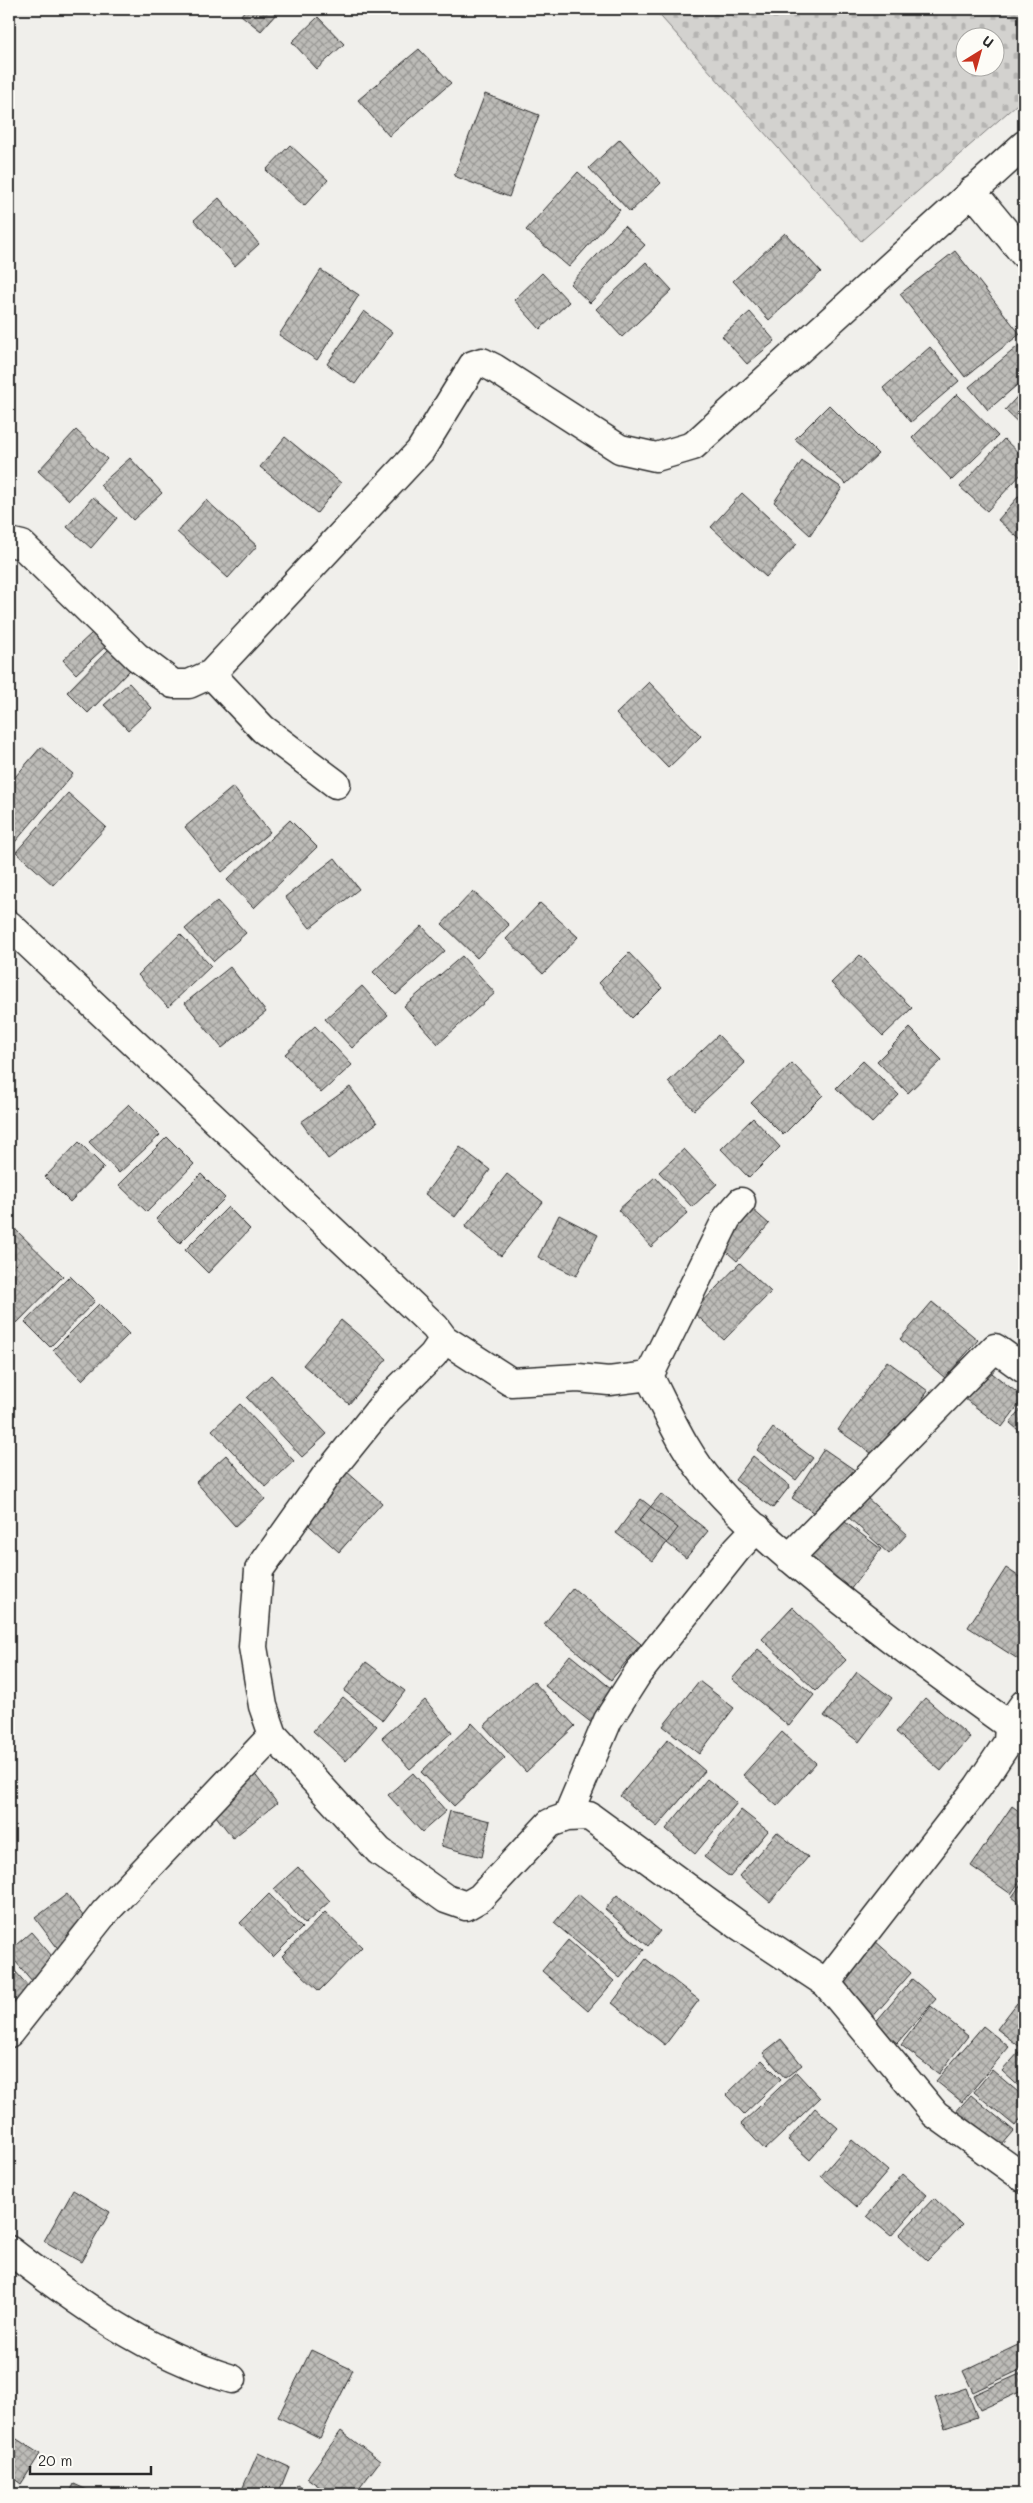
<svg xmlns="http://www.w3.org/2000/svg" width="1033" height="2503" font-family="Mali,sans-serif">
	<defs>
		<pattern id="cemetery-stones" width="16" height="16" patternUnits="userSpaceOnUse" patternTransform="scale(1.25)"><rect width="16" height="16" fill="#d3d2cf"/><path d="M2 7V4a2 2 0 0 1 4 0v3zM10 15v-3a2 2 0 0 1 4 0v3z" fill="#b5b4b2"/></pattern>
		<pattern id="building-cross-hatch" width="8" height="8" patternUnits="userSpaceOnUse" patternTransform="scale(1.25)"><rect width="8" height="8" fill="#bdbcb8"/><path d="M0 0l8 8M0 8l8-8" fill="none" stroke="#9a9996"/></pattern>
	</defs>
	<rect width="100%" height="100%" fill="#f0efeb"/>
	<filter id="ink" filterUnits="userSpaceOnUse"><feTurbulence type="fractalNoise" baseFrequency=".02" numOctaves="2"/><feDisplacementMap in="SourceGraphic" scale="10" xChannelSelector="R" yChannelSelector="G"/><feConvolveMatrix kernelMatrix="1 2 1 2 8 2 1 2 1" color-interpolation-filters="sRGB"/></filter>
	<g filter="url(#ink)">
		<path fill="url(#cemetery-stones)" stroke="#7f7e7d" fill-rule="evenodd" d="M 654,9 L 1024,9 L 1024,98 L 861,241 ZM 966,38 L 996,38 L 996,68 L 966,68 Z"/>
		<path fill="url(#building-cross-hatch)" stroke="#2b2b2b" d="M 246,9 L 271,9 L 277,13 L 261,31 L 241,15 Z
			M 318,17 L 344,44 L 317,69 L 292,42 Z
			M 419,49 L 451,83 L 389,136 L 358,100 Z
			M 485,94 L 539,115 L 509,197 L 454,176 Z
			M 620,139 L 661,183 L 630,212 L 589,168 Z
			M 290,145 L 328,180 L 304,206 L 266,170 Z
			M 578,172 L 620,210 L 569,267 L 526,230 Z
			M 219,198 L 259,244 L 235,266 L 194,220 Z
			M 624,226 L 645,245 L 590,303 L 570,284 Z
			M 785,233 L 821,272 L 769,320 L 733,281 Z
			M 955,251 L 1020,334 L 965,377 L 900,294 Z
			M 646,262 L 672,290 L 622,337 L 596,309 Z
			M 321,270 L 359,295 L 317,360 L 279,335 Z
			M 542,273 L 569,302 L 540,329 L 514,300 Z
			M 364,311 L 392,332 L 355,384 L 327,364 Z
			M 750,312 L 775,341 L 747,364 L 722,336 Z
			M 1023,342 L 1024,379 L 988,410 L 969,387 Z
			M 930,347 L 959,381 L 911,422 L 883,388 Z
			M 1024,389 L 1024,428 L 1005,410 Z
			M 957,394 L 998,436 L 952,480 L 912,438 Z
			M 829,405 L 878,454 L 846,484 L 795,439 Z
			M 76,430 L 107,459 L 69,500 L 38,471 Z
			M 285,437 L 341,483 L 317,513 L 260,467 Z
			M 1004,439 L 1024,458 L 1024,471 L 987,511 L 960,487 Z
			M 130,458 L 162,493 L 133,520 L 100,485 Z
			M 802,461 L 842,488 L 810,535 L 774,502 Z
			M 1024,490 L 1024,543 L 998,520 Z
			M 742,493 L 797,544 L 766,577 L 711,527 Z
			M 93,497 L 117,518 L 91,548 L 67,527 Z
			M 206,500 L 257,546 L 228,578 L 177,532 Z
			M 93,632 L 106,646 L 76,674 L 63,660 Z
			M 112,646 L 133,667 L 88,713 L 67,692 Z
			M 649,682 L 701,736 L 668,768 L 616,714 Z
			M 129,683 L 152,708 L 128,730 L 104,705 Z
			M 41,747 L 73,774 L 10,848 L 9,784 Z
			M 233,787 L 270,832 L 222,872 L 185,827 Z
			M 68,793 L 106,827 L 53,885 L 16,852 Z
			M 290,820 L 317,847 L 254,908 L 227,880 Z
			M 335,858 L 359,889 L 310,928 L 285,897 Z
			M 473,891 L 509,925 L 477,958 L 442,924 Z
			M 217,901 L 246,933 L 214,961 L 185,929 Z
			M 540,903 L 578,937 L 543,974 L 506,939 Z
			M 422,926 L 445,951 L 396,995 L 373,972 Z
			M 180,934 L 211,966 L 168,1007 L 138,975 Z
			M 629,953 L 662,988 L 632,1018 L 599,983 Z
			M 860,955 L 912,1008 L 883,1036 L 831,983 Z
			M 462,956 L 495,993 L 438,1044 L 404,1006 Z
			M 230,967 L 266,1012 L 222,1048 L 185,1003 Z
			M 362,986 L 388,1015 L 352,1048 L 325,1019 Z
			M 315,1026 L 352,1065 L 321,1093 L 285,1054 Z
			M 910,1028 L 942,1060 L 908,1093 L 877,1061 Z
			M 718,1035 L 745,1063 L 694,1110 L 668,1082 Z
			M 863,1061 L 899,1095 L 872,1123 L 836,1088 Z
			M 792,1063 L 823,1095 L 783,1135 L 751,1103 Z
			M 350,1087 L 377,1123 L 328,1159 L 301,1122 Z
			M 129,1104 L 160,1135 L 119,1173 L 89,1142 Z
			M 753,1118 L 780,1147 L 749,1178 L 721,1149 Z
			M 167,1137 L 194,1164 L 147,1212 L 119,1185 Z
			M 79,1142 L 104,1167 L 70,1202 L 45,1177 Z
			M 460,1147 L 490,1170 L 455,1217 L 425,1194 Z
			M 684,1149 L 717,1184 L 692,1207 L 659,1172 Z
			M 1024,1152 L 1024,1163 L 1019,1157 Z
			M 201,1174 L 225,1198 L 180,1243 L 156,1219 Z
			M 507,1174 L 543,1202 L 501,1256 L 465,1227 Z
			M 655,1177 L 688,1213 L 651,1247 L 618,1210 Z
			M 228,1207 L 250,1229 L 208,1273 L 185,1250 Z
			M 751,1208 L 769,1224 L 737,1261 L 719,1245 Z
			M 559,1215 L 598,1235 L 576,1276 L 538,1257 Z
			M 15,1229 L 63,1276 L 17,1323 L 9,1315 L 9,1235 Z
			M 740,1263 L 771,1292 L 724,1340 L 693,1312 Z
			M 70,1276 L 95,1301 L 50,1347 L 25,1322 Z
			M 932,1302 L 978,1340 L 945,1378 L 900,1339 Z
			M 99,1304 L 129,1334 L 82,1380 L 53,1350 Z
			M 341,1320 L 387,1359 L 349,1404 L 303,1365 Z
			M 887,1361 L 928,1391 L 881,1460 L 838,1430 Z
			M 988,1370 L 1024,1398 L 1002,1427 L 965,1399 Z
			M 271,1375 L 327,1434 L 302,1457 L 247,1398 Z
			M 240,1404 L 294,1461 L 266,1487 L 212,1430 Z
			M 1024,1405 L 1024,1435 L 1010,1423 Z
			M 773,1428 L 813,1458 L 796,1480 L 757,1450 Z
			M 824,1449 L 856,1471 L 823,1519 L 792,1498 Z
			M 226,1455 L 265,1499 L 235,1526 L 196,1482 Z
			M 753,1456 L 790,1486 L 773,1508 L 735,1480 Z
			M 346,1471 L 382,1503 L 339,1552 L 303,1520 Z
			M 661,1494 L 708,1531 L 686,1558 L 639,1521 Z
			M 866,1497 L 907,1534 L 889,1554 L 848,1517 Z
			M 641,1499 L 678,1528 L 653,1561 L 616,1533 Z
			M 837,1516 L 881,1549 L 850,1590 L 806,1557 Z
			M 1006,1568 L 1024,1580 L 1024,1657 L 1021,1661 L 968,1627 Z
			M 573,1588 L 641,1644 L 611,1680 L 544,1624 Z
			M 792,1607 L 846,1660 L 816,1691 L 762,1639 Z
			M 758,1649 L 814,1695 L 789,1726 L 732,1679 Z
			M 570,1655 L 617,1693 L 593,1724 L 545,1686 Z
			M 366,1662 L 405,1691 L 383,1720 L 344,1691 Z
			M 857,1672 L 892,1698 L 859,1742 L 824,1716 Z
			M 533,1681 L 575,1726 L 526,1772 L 484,1726 Z
			M 699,1681 L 734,1708 L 699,1754 L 663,1726 Z
			M 343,1697 L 377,1726 L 346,1761 L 313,1731 Z
			M 925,1698 L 970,1737 L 941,1771 L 896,1732 Z
			M 425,1700 L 452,1732 L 410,1769 L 382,1738 Z
			M 472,1723 L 505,1758 L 454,1806 L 421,1772 Z
			M 782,1732 L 816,1763 L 777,1806 L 743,1775 Z
			M 668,1739 L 705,1771 L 657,1827 L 620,1796 Z
			M 253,1772 L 277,1803 L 233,1838 L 208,1806 Z
			M 413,1773 L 446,1811 L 422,1832 L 388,1795 Z
			M 707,1779 L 737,1803 L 695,1854 L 666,1829 Z
			M 1012,1806 L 1024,1815 L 1024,1875 L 1011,1894 L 971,1866 Z
			M 741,1810 L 768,1831 L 730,1877 L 704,1857 Z
			M 450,1811 L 490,1821 L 482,1857 L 441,1846 Z
			M 777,1832 L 808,1857 L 770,1902 L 739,1876 Z
			M 298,1867 L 330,1901 L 305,1924 L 274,1889 Z
			M 1024,1880 L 1024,1906 L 1012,1897 Z
			M 67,1894 L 91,1927 L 59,1950 L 35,1918 Z
			M 269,1894 L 302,1928 L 273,1957 L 240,1923 Z
			M 578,1894 L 644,1950 L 620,1978 L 554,1923 Z
			M 617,1895 L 660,1931 L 648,1946 L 605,1909 Z
			M 325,1912 L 362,1947 L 319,1991 L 282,1956 Z
			M 31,1932 L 59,1964 L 39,1989 L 9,1954 L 9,1951 Z
			M 568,1940 L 614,1981 L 588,2011 L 542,1971 Z
			M 874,1940 L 911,1973 L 870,2020 L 833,1987 Z
			M 646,1959 L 699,2000 L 665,2045 L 612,2003 Z
			M 9,1964 L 34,1993 L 19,2006 L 9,1994 Z
			M 912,1979 L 936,1999 L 897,2043 L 874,2024 Z
			M 1017,2003 L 1024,2009 L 1024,2050 L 997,2029 Z
			M 931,2006 L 968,2036 L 939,2074 L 901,2045 Z
			M 983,2026 L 1009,2047 L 962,2102 L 936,2081 Z
			M 781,2039 L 802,2065 L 785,2078 L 763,2053 Z
			M 1020,2051 L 1024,2054 L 1024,2091 L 1002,2071 Z
			M 762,2060 L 781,2079 L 744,2114 L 726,2095 Z
			M 992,2070 L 1024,2097 L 1024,2115 L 1015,2126 L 974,2092 Z
			M 796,2072 L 820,2098 L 765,2150 L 741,2124 Z
			M 971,2095 L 1014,2131 L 996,2152 L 953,2115 Z
			M 815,2108 L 838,2128 L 810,2160 L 788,2140 Z
			M 852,2140 L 888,2171 L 857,2207 L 821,2176 Z
			M 903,2174 L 927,2195 L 891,2236 L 867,2216 Z
			M 73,2190 L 110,2212 L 81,2262 L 44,2241 Z
			M 934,2198 L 962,2225 L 927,2261 L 899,2235 Z
			M 1022,2343 L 1024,2348 L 1024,2368 L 973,2392 L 963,2371 Z
			M 311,2350 L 353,2370 L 320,2438 L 278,2417 Z
			M 1024,2372 L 1024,2390 L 980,2410 L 973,2395 Z
			M 966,2388 L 977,2417 L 945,2428 L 935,2398 Z
			M 341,2431 L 380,2461 L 355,2494 L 330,2494 L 307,2478 Z
			M 9,2434 L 40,2454 L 21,2484 L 9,2475 Z
			M 258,2453 L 289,2467 L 278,2494 L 240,2494 Z
			M 74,2484 L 96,2494 L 69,2494 Z
			M 297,2485 L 312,2494 L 291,2494 Z"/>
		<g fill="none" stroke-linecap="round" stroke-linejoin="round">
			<g stroke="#2b2b2b" stroke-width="31">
				<path id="minor" d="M 972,191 L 1024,254
					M 9,542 L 22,545 L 137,657 L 173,684 L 189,684 L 211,674 L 420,451 L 473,365 L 482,362 L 494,368 L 620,449 L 656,457 L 693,446 L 1024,145
					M 211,674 L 263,729 L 336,784
					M 9,925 L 435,1327 L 444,1339 L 433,1355 L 387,1400 L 325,1477 L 259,1570 L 253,1647 L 263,1706 L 273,1735 L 379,1851 L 446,1899 L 466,1906 L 480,1898 L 550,1823 L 567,1817 L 589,1816 L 737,1924 L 826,1983 L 935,2114 L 1024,2178
					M 444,1339 L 511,1382 L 578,1378 L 609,1381 L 649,1376 C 668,1413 686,1456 715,1487 C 748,1524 788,1557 827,1589 C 886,1636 947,1681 1009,1725 L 1008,1742 L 978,1787 L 826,1983
					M 649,1376 L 727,1218 L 741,1202
					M 789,1558 L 995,1348 L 1024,1369
					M 1009,1725 L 1024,1704
					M 567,1817 L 608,1720 L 638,1673 L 737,1549 L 757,1528
					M 9,2033 L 104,1913 L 273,1735
					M 9,2250 C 78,2303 148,2354 232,2379"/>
			</g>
			<use href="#minor" stroke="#fdfcf7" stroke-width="28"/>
		</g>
	</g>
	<rect width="1033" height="2503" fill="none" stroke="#fdfcf7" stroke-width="30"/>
	<rect x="15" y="15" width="1003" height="2473" fill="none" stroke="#2b2b2b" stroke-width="2" filter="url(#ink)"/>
	<g transform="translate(980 52) rotate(37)"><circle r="24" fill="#fdfcf7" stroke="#a9a8a5"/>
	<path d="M0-4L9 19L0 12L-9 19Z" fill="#c8321e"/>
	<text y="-8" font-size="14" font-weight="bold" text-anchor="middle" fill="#2b2b2b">U</text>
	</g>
	<path d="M30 2466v8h121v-8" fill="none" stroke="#2b2b2b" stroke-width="2.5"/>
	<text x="38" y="2466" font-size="15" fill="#2b2b2b" stroke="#fdfcf7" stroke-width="4" paint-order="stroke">20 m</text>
</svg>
